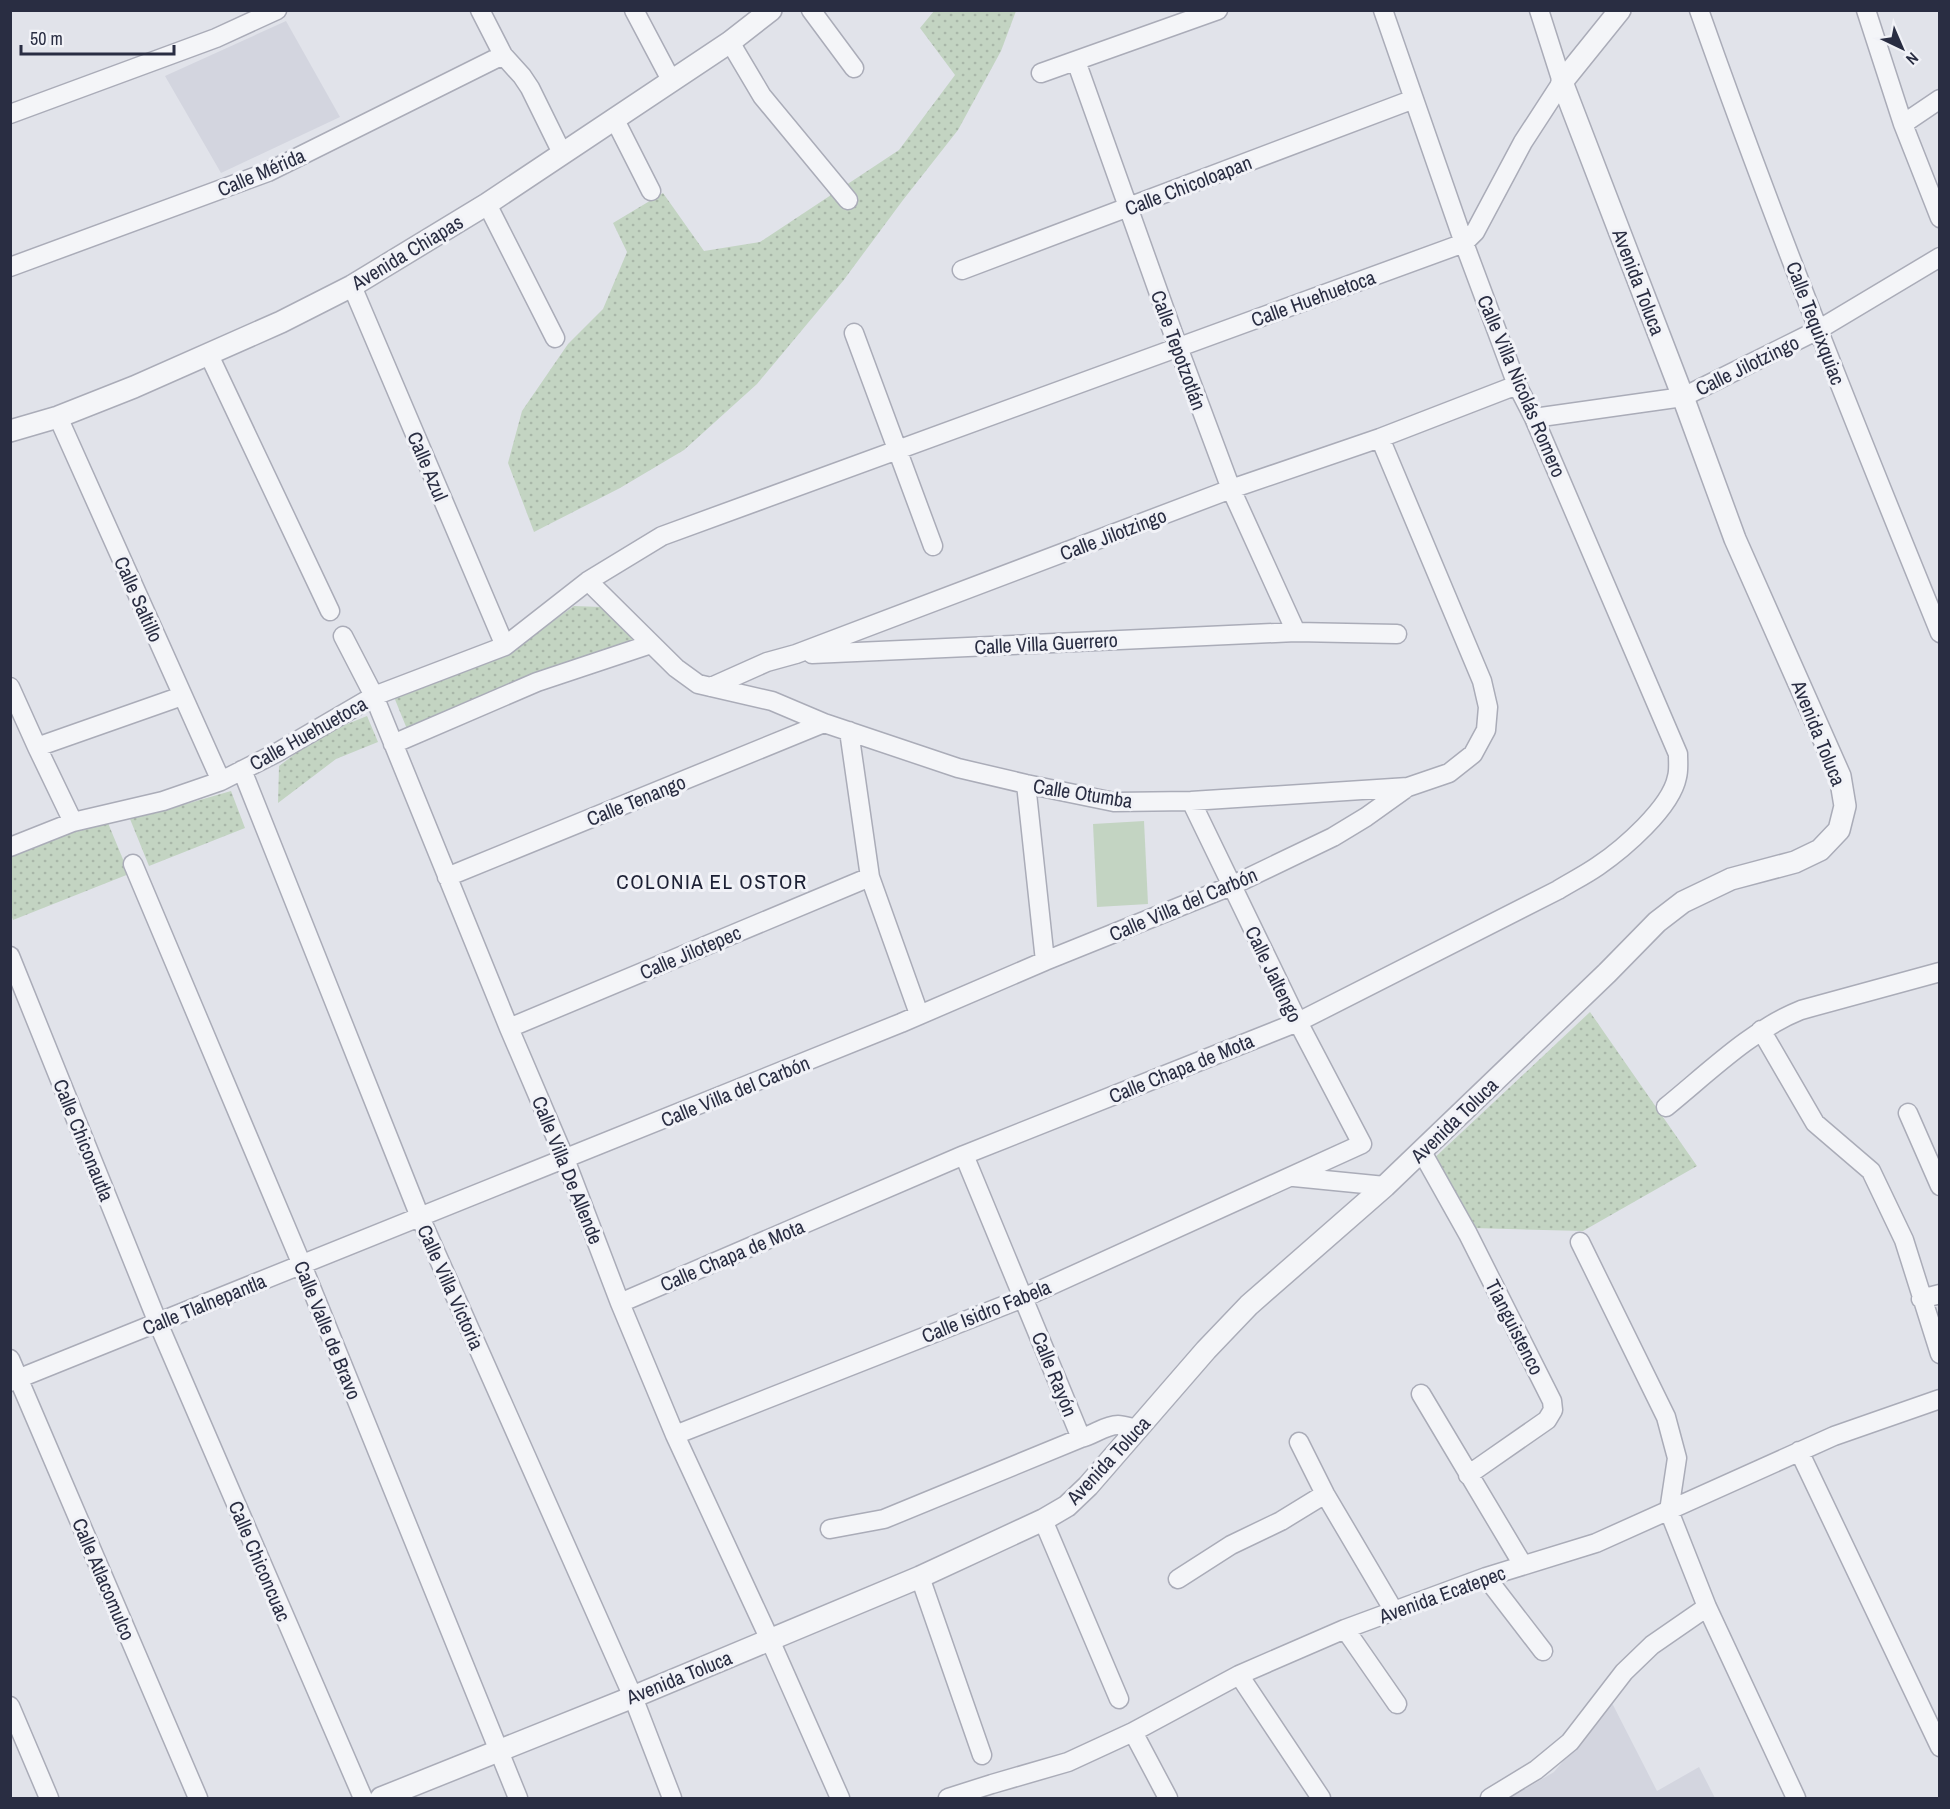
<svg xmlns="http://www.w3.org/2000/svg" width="1950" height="1809" font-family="'Archivo Narrow',sans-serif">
	<defs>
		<pattern id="green-dots" width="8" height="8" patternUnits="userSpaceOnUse" patternTransform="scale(1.5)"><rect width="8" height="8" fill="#c3d4c2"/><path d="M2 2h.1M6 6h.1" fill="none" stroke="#a8b6a8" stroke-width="1.8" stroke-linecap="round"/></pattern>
	</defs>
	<rect width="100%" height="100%" fill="#e1e3ea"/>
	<path fill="#d3d5df" d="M 286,21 L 340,117 L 221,173 L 165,76 Z
		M 1612,1703 L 1657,1791 L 1699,1767 L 1715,1798 L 1510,1798 L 1554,1772 Z"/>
	<path fill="url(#green-dots)" d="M 934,11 L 1016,11 L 1001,51 L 958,130 L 903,200 L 843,281 L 757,384 L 684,450 L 620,488 L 534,532 L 508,463 L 522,411 L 568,344 L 603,309 L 627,252 L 613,223 L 663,193 L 704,251 L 760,242 L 899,150 L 955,75 L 920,28 Z
		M 574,606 L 601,607 L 635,642 L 407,729 L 394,697 L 506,655 Z
		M 367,716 L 378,742 L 336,759 L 278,803 L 279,766 L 320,735 Z
		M 231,791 L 245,828 L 149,866 L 130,819 L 165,810 Z
		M 108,823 L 129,874 L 13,920 L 10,912 L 10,857 L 64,835 Z
		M 1590,1012 L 1697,1166 L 1583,1231 L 1473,1228 L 1430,1162 Z"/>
	<path fill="#c3d4c2" d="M 1144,821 L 1148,904 L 1097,907 L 1093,824 Z"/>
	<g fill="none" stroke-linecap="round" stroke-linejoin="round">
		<g stroke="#aaacb8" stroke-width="21">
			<path id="minor" d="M 480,10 L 503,55 L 522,76 L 530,88 L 562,153
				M 634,10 L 671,80
				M 811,10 L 854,68
				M 1699,10 C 1773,220 1856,427 1940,633
				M 1866,10 L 1903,124 L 1940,218
				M 730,42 L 762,96 L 848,200
				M 1076,61 L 1178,347 L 1231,489 L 1296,632
				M 1041,73 L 1218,10
				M 10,114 L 216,38 L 277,10
				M 614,118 L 651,191
				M 1903,124 L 1940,99
				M 487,204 L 555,338
				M 10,267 L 268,172 L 503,55
				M 962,270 L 1414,99
				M 352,286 L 505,646
				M 854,333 L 933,546
				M 209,355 L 330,611
				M 58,417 L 221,781
				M 1534,418 L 1683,397 L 1818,330 L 1940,257
				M 588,581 L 676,668 L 698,684 L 772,701 L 824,723 L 958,768 L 1026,784 L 1114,802 L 1191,801 L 1408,787
				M 343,636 L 374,696 L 509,1028 L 565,1159 L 620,1303 L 675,1435 L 770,1640 L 840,1798
				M 812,654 L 1296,632 L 1397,634
				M 10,687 L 37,747 L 73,822
				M 711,687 L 767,662 L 796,654 L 1231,489 L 1380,438 L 1517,385
				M 849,731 L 870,877 L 919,1014
				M 393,744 L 537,682 L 651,644
				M 37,747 L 182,696
				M 242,770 L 420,1217 L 633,1697 L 672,1798
				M 1026,784 L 1045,961
				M 10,847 L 73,822 L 163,801 L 221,781 L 278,752 L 374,696 L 505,646 L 588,581 L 662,536 L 1464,243 L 1475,232 L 1523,142 L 1562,82 L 1539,10
				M 133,864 L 302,1265 L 518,1798
				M 447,877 L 824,723
				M 10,956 L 158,1323 L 363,1798
				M 509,1028 L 870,877
				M 1761,1030 L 1815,1123 L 1871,1171 L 1904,1240 L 1940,1354
				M 1666,1107 C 1708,1073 1751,1030 1801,1010 L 1940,972
				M 1908,1113 L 1940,1186
				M 1422,1152 L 1468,1234 L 1552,1401 L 1553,1410 L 1547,1420 L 1468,1475
				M 964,1155 L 1081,1438
				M 1294,1177 L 1385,1186
				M 1580,1242 L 1666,1417 L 1677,1458 L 1669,1511 L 1707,1607 L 1796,1798
				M 1921,1299 L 1940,1294
				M 620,1303 L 964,1155 L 1298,1022 L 1558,890 C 1571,882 1585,875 1598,866 C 1623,849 1671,808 1677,777 C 1679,770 1678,762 1678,754 L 1534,418 L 1517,385 L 1464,243 L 1383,10
				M 10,1359 L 198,1798
				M 10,1382 L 901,1023 L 1045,961 L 1231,886 L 1333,837 L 1366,817 L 1408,787 L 1449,773 L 1473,754 L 1486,730 L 1488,707 L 1482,681 L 1380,438
				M 1421,1394 L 1523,1565
				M 675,1435 L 1023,1298 L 1362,1144 L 1298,1022 L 1191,801
				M 1299,1442 L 1325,1494 L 1394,1611
				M 1799,1451 L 1940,1747
				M 1043,1520 L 1119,1699
				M 830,1529 L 884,1519 L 1081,1438 C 1094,1435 1105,1425 1118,1425 C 1124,1425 1131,1428 1137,1429
				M 920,1577 L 982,1755
				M 1486,1577 L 1543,1651
				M 1178,1579 L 1231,1545 L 1281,1521 L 1325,1494
				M 1345,1629 L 1397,1704
				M 1239,1675 L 1321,1798
				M 10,1706 L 49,1798
				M 1133,1732 L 1168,1798
				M 948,1798 L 992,1784 L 1068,1762 L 1133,1732 L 1239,1675 L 1345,1629 L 1486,1577 L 1596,1543 L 1834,1436 L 1940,1399
				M 1490,1798 L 1536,1770 L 1570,1742 L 1624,1672 L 1652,1645 L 1707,1607"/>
		</g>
		<g stroke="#aaacb8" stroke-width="24">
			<path id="tertiary" d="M 10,431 L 58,417 L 134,387 L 281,322 L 352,286 L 487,204 L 730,42 L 771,10
				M 381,1798 L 633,1697 L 920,1577 L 1043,1520 L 1067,1506 L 1088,1486 L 1206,1350 L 1249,1305 L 1385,1186 L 1607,973 L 1657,922 L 1683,902 L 1731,879 L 1795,862 L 1820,850 L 1839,830 L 1845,806 L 1840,776 L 1735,539 L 1683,397 L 1562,82 L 1620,10"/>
		</g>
		<use href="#minor" stroke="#f4f5f8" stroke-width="18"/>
		<use href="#tertiary" stroke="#f4f5f8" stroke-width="21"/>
	</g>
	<g text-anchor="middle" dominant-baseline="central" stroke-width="6" stroke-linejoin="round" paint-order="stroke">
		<g font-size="20" fill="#292d42" stroke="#f1f2f7">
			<text transform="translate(261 172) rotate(-23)">Calle Mérida</text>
			<text transform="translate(1188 185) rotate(-21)">Calle Chicoloapan</text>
			<text transform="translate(407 252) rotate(-31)">Avenida Chiapas</text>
			<text transform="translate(1639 282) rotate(69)">Avenida Toluca</text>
			<text transform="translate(1313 298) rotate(-20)">Calle Huehuetoca</text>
			<text transform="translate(1816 323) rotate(69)">Calle Tequixquiac</text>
			<text transform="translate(1179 350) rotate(70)">Calle Tepotzotlán</text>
			<text transform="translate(1747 365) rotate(-26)">Calle Jilotzingo</text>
			<text transform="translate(1522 386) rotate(67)">Calle Villa Nicolás Romero</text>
			<text transform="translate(428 466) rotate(67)">Calle Azul</text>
			<text transform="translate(1113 534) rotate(-21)">Calle Jilotzingo</text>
			<text transform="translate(139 599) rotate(66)">Calle Saltillo</text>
			<text transform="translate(1046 643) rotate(-3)">Calle Villa Guerrero</text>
			<text transform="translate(308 733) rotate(-29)">Calle Huehuetoca</text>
			<text transform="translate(1819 733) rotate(68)">Avenida Toluca</text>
			<text transform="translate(1083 793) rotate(9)">Calle Otumba</text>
			<text transform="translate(636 800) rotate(-22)">Calle Tenango</text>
			<text transform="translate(1183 904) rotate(-23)">Calle Villa del Carbón</text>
			<text transform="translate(690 952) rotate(-23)">Calle Jilotepec</text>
			<text transform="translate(1274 974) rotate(64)">Calle Jaltengo</text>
			<text transform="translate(1181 1068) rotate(-22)">Calle Chapa de Mota</text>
			<text transform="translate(735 1091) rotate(-22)">Calle Villa del Carbón</text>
			<text transform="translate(1454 1120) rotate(-44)">Avenida Toluca</text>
			<text transform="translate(84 1140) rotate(68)">Calle Chiconautla</text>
			<text transform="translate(568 1170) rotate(68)">Calle Villa De Allende</text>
			<text transform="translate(732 1255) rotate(-23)">Calle Chapa de Mota</text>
			<text transform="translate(451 1287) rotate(66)">Calle Villa Victoria</text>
			<text transform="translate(204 1304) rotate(-22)">Calle Tlalnepantla</text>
			<text transform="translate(986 1311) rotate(-22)">Calle Isidro Fabela</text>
			<text transform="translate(1515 1327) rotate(63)">Tianguistenco</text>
			<text transform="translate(328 1330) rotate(68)">Calle Valle de Bravo</text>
			<text transform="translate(1055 1374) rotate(68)">Calle Rayón</text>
			<text transform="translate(1108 1460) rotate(-47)">Avenida Toluca</text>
			<text transform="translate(260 1561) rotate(67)">Calle Chiconcuac</text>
			<text transform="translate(104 1579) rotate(67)">Calle Atlacomulco</text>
			<text transform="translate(1442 1594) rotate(-20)">Avenida Ecatepec</text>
			<text transform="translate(679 1677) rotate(-22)">Avenida Toluca</text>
		</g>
		<g font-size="21" letter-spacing="1.5" fill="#1b1f33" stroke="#f1f2f7">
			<text x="712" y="881">COLONIA EL OSTOR</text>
		</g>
	</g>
	<rect width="1950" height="1809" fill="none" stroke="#292d42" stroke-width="24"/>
	<g transform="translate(1902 48) rotate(136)" stroke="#f1f2f7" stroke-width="4.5" paint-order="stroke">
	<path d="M0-4.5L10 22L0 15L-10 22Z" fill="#292d42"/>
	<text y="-9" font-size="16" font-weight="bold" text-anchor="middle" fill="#292d42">N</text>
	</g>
	<path d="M21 45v9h153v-9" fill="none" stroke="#292d42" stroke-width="3"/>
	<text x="30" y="45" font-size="18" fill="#292d42" stroke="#f1f2f7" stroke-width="4.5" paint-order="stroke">50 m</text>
</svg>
